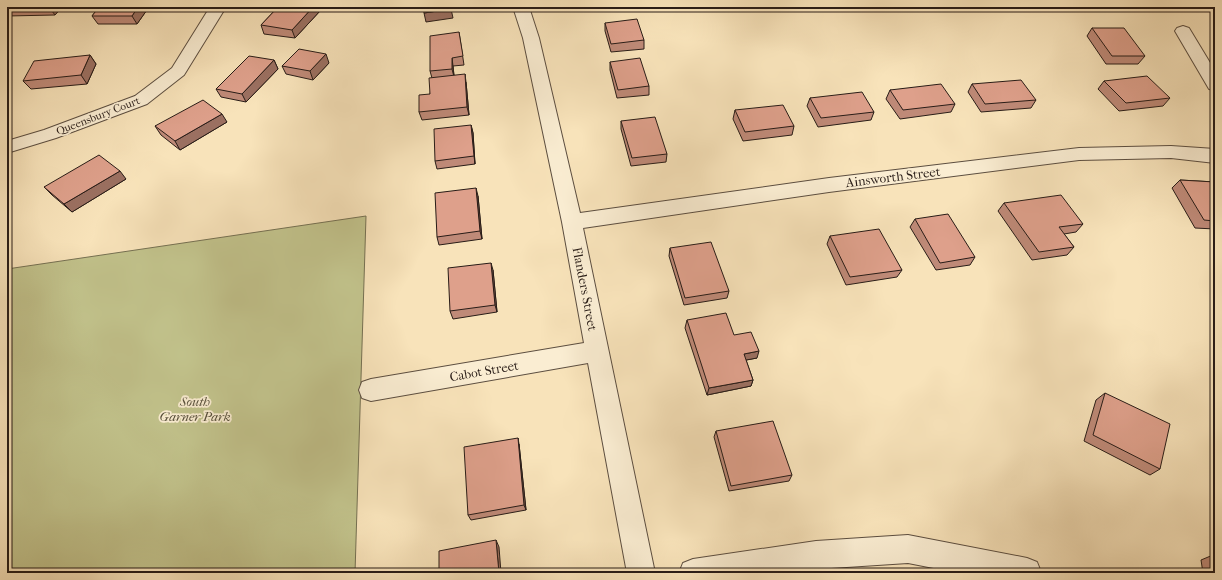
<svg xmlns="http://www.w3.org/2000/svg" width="1222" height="580" font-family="'IM FELL French Canon',serif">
	<rect width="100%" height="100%" fill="#f8e3ba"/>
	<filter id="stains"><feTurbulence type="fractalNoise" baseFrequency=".005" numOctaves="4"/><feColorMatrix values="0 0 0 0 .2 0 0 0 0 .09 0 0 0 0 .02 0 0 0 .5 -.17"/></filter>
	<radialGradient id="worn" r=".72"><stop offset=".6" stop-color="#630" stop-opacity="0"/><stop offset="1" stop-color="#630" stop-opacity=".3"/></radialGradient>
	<path fill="#c2c38c" stroke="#757052" d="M 366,216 L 355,573 L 7,573 L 7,269 Z"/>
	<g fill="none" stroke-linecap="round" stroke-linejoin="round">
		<g stroke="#5c4e40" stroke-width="2">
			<path id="minor" d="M 210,7 L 226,7 L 184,75 L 147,104 L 56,138 L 7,153 L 7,141 L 44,130 L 135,96 L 172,68 Z
				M 513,7 L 529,7 L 539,38 L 580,213 L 829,178 L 1079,148 L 1171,146 L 1215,149 L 1215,163 L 1171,158 L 1079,160 L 829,192 L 583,228 L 655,573 L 627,573 L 588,363 L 371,401 L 362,398 L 359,390 L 362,382 L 371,379 L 584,343 L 562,222 L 523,38 Z
				M 1183,26 L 1189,28 L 1215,71 L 1215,90 L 1209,89 L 1175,31 L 1177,28 Z
				M 908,535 L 1027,558 L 1037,562 L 1041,572 L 959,573 L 908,563 L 816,569 L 790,573 L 679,573 L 683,563 L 693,559 L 816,541 Z"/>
		</g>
		<use href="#minor" fill="#faedd2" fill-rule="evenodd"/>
	</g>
	<path fill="#bf8a78" stroke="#281c17" d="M 7,7 L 62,7 L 55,15 L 7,16 Z
		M 99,7 L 149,7 L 137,24 L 98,24 L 92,16 Z
		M 278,7 L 319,7 L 320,11 L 295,38 L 264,34 L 261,25 Z
		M 605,23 L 644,40 L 644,49 L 611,52 L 605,31 Z
		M 1092,28 L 1145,56 L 1138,64 L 1106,64 L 1087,36 Z
		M 459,32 L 464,65 L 453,66 L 454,75 L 466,82 L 469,115 L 422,120 L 419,112 L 430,94 L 432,78 L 430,71 Z
		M 90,55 L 96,64 L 87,84 L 31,89 L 23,81 Z
		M 274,60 L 278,69 L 246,102 L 221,97 L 216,89 Z
		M 610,62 L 649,86 L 649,95 L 617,98 L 610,70 Z
		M 329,63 L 313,80 L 286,74 L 282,66 Z
		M 1104,81 L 1170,98 L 1163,106 L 1119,111 L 1098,89 Z
		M 972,84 L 1036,100 L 1031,108 L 981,112 L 968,92 Z
		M 890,90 L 955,104 L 951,112 L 900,119 L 886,99 Z
		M 810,98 L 874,112 L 871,120 L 818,127 L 807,106 Z
		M 735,110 L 794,126 L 792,135 L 743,141 L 733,119 Z
		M 621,121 L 667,154 L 666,162 L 631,166 L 621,129 Z
		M 227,122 L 180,150 L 161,135 L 155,126 Z
		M 471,125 L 473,133 L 475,164 L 437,169 L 435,161 Z
		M 126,179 L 72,212 L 52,195 L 44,187 Z
		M 1180,180 L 1215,182 L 1215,229 L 1195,228 L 1172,188 Z
		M 478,196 L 482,239 L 439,245 L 437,237 Z
		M 1004,203 L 1083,224 L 1076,232 L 1064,234 L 1074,247 L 1067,255 L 1032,260 L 998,211 Z
		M 915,219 L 975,257 L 970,265 L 936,270 L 910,227 Z
		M 830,236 L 902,270 L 897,277 L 846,285 L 827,244 Z
		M 670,248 L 729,291 L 727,298 L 684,305 L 669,256 Z
		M 493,270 L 497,312 L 453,319 L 450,311 Z
		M 687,320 L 757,358 L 746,360 L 753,380 L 751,386 L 707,395 L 685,328 Z
		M 1105,393 L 1160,469 L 1150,475 L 1084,441 L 1096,400 Z
		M 716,431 L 792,475 L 789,481 L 729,491 L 714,437 Z
		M 519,444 L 526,510 L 471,520 L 468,515 Z
		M 1213,555 L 1215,556 L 1215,573 L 1203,573 L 1201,560 Z"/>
	<path fill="#9b7061" stroke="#281c17" d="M 49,7 L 62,7 L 55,15 Z
		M 138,7 L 149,7 L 137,24 L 132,16 Z
		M 313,7 L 319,7 L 320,11 L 295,38 L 292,30 Z
		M 451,9 L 453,18 L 426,22 L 424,13 Z
		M 326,54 L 329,63 L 313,80 L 310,71 Z
		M 90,55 L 96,64 L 87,84 L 81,75 Z
		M 452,58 L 453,66 L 454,77 L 452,69 Z
		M 274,60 L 278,69 L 246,102 L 242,94 Z
		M 465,74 L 466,82 L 469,115 L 467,107 Z
		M 222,114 L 227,122 L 180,150 L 175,141 Z
		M 471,125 L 473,133 L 475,164 L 474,156 Z
		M 120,171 L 126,179 L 72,212 L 64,204 Z
		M 476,188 L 478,196 L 482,239 L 480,231 Z
		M 491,263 L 493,270 L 497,312 L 495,305 Z
		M 759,351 L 757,358 L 741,361 L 744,354 Z
		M 753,380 L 751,386 L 707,395 L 709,388 Z
		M 518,438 L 519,444 L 526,510 L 524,505 Z
		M 496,540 L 499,547 L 501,573 L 499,573 Z"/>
	<path fill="#dea08b" stroke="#281c17" d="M 99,7 L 138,7 L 132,16 L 92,16 Z
		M 278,7 L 313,7 L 292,30 L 261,25 Z
		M 423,7 L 450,7 L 451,9 L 424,13 Z
		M 637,19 L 644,40 L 611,44 L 605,23 Z
		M 1092,28 L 1124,28 L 1145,56 L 1112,56 Z
		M 459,32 L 463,56 L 452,58 L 452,69 L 430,71 L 430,36 Z
		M 299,49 L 326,54 L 310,71 L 282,66 Z
		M 90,55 L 81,75 L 23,81 L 34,61 Z
		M 249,56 L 274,60 L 242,94 L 216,89 Z
		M 640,58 L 649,86 L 618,90 L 610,62 Z
		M 465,74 L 467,107 L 419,112 L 419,95 L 430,94 L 429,78 Z
		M 1147,76 L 1170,98 L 1126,103 L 1104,81 Z
		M 1021,80 L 1036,100 L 985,104 L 972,84 Z
		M 941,84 L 955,104 L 903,110 L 890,90 Z
		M 862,92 L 874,112 L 821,118 L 810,98 Z
		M 203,100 L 222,114 L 175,141 L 155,126 Z
		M 783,105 L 794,126 L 745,132 L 735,110 Z
		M 655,117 L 667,154 L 632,158 L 621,121 Z
		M 471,125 L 474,156 L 435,161 L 434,129 Z
		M 99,155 L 120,171 L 64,204 L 44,187 Z
		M 1180,180 L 1215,182 L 1215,221 L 1204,220 Z
		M 476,188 L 480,231 L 437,237 L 435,193 Z
		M 1061,195 L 1083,224 L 1059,227 L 1074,247 L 1039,252 L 1004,203 Z
		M 948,214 L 975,257 L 940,263 L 915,219 Z
		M 879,229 L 902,270 L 850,277 L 830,236 Z
		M 711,242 L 729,291 L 685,298 L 670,248 Z
		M 491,263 L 495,305 L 450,311 L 448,268 Z
		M 726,313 L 734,335 L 751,332 L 759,351 L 744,354 L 753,380 L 709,388 L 687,320 Z
		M 1105,393 L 1170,424 L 1160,469 L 1093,435 Z
		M 773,421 L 792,475 L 731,486 L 716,431 Z
		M 518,438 L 524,505 L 468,515 L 464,447 Z
		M 496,540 L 499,573 L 439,573 L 439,551 Z
		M 1213,555 L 1215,556 L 1215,569 Z"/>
	<g text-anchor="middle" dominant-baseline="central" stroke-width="3.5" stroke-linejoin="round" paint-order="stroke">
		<g font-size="11" fill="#281c17" stroke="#faedd2">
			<text transform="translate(98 116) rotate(-21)">Queensbury Court</text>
		</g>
		<g font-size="13" fill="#281c17" stroke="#faedd2">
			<text transform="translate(893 177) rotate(-7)">Ainsworth Street</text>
			<text transform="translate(585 289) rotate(79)">Flanders Street</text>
			<text transform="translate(484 371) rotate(-10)">Cabot Street</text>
		</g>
		<g font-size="13" font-style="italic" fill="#564e3a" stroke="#faedd2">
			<text x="195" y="401">South<tspan x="195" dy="15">Garner Park</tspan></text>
		</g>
	</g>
	<rect width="1222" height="580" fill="none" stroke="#f8e3ba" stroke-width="24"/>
	<rect x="8" y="8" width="1206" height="564" fill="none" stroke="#281c17" stroke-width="2"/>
	<rect x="12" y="12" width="1198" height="556" fill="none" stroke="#281c17"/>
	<rect width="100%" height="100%" filter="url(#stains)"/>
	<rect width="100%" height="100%" fill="url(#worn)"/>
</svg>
